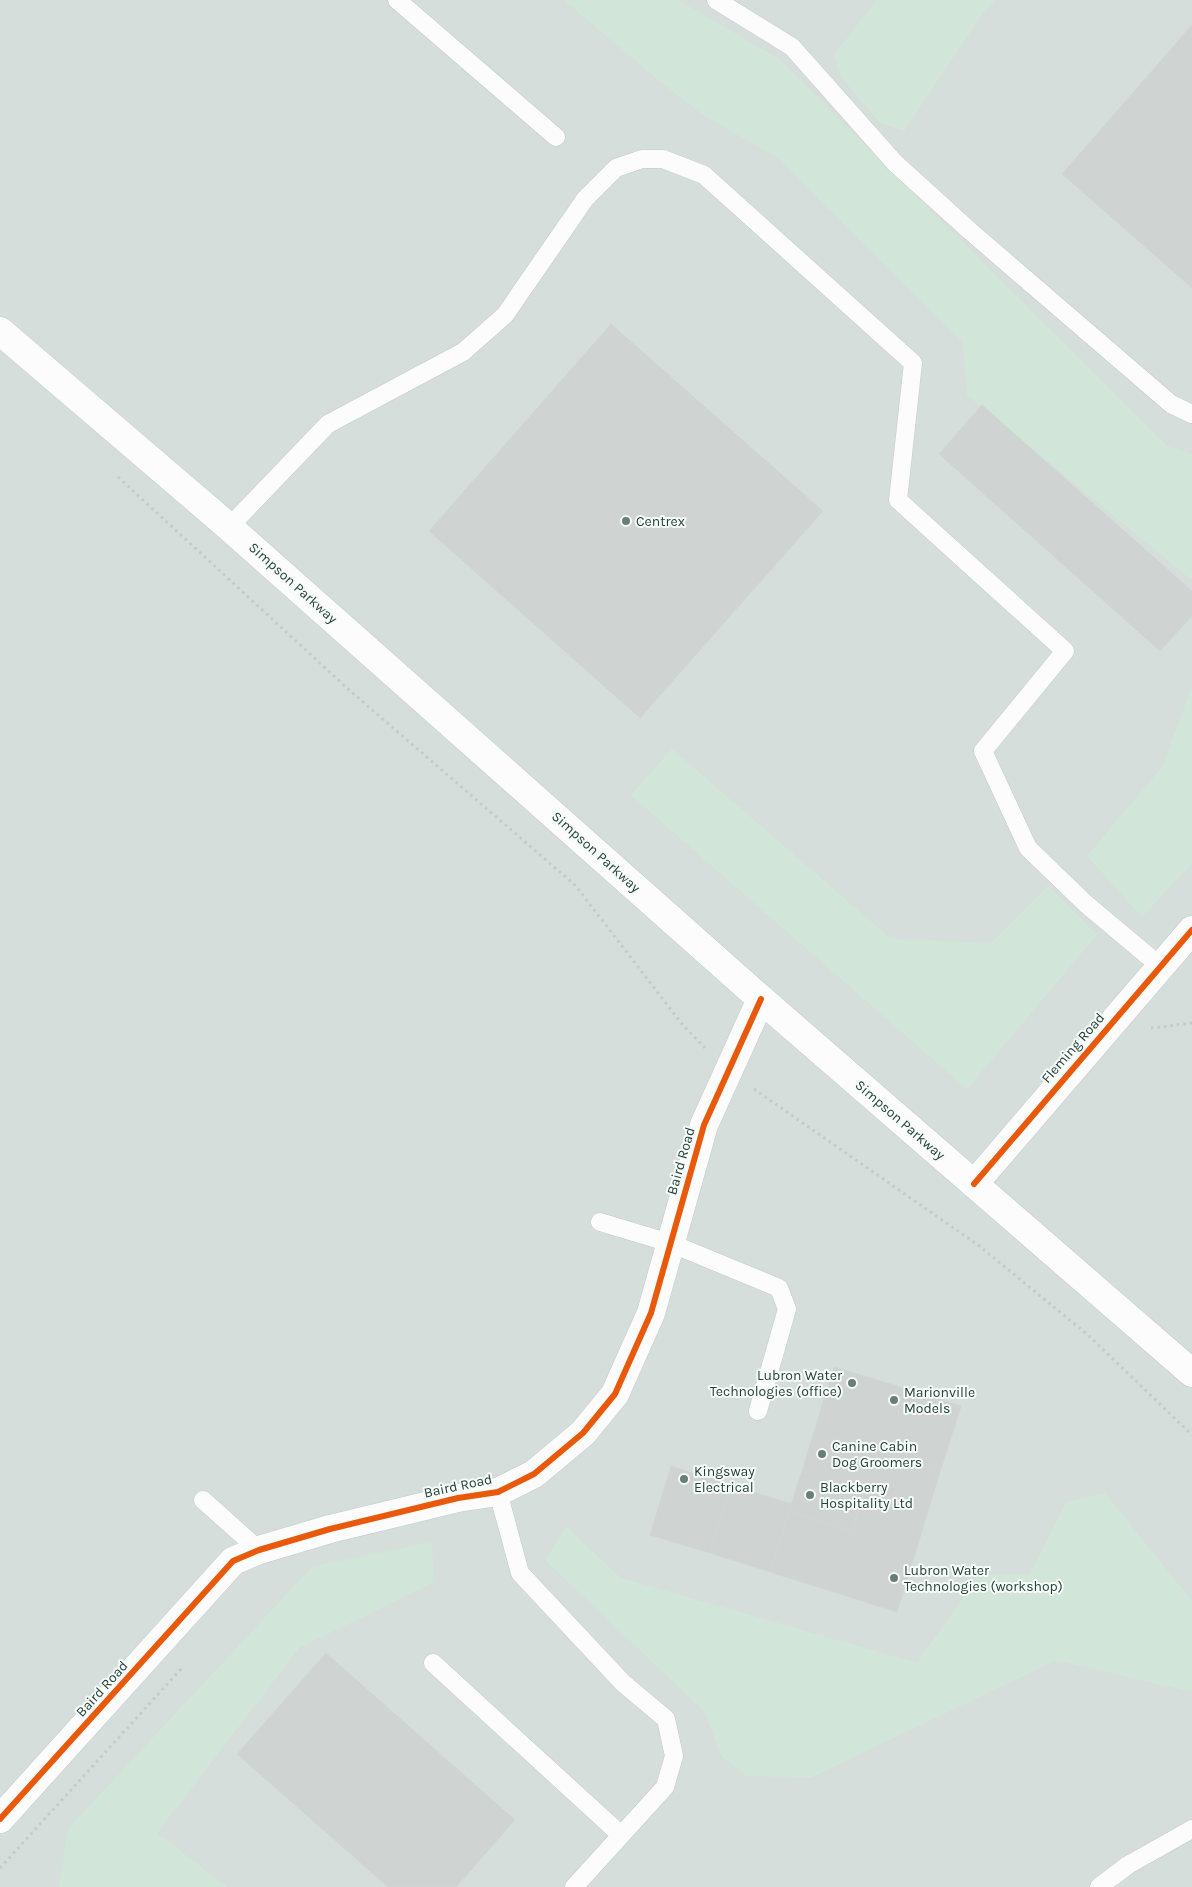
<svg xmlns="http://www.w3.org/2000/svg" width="1192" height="1887" font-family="Karla,sans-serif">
	<rect width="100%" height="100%" fill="#e8edeb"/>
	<path fill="#d6dedb" d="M 0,0 L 1192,0 L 1192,1887 L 0,1887 Z"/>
	<path fill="#d1e6d8" d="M 564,0 L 678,0 L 780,60 L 1167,446 L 1192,454 L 1192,580 L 967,395 L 963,344 L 778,158 L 702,114 L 656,78 Z
		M 877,0 L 995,0 L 983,13 L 904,131 L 880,123 L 842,78 L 834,55 Z
		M 1192,686 L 1192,863 L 1142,917 L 1087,856 L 1163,766 Z
		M 672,749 L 891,939 L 991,943 L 1048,886 L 1097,935 L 967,1089 L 631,795 Z
		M 1105,1493 L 1192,1601 L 1192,1692 L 1056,1660 L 810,1778 L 747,1776 L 722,1757 L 704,1711 L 545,1560 L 566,1527 L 621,1578 L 917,1663 L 980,1574 L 1030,1574 L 1066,1502 Z
		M 432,1542 L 434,1582 L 299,1648 L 157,1833 L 227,1887 L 59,1887 L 68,1829 L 313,1566 Z"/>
	<path fill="#cfd4d2" stroke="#d1d6d4" d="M 1192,25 L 1192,288 L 1062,174 Z
		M 611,324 L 823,511 L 640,718 L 429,531 Z
		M 982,405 L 1192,591 L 1192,616 L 1160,651 L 939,454 Z
		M 834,1367 L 877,1380 L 856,1445 L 814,1432 Z
		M 877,1380 L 919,1393 L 898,1458 L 856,1445 Z
		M 919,1393 L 961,1406 L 940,1472 L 898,1458 Z
		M 814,1432 L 877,1452 L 865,1491 L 802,1471 Z
		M 877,1452 L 940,1472 L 928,1511 L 865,1491 Z
		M 671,1466 L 731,1485 L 710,1553 L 650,1535 Z
		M 802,1471 L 865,1491 L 852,1531 L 789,1511 Z
		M 731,1485 L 792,1504 L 770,1572 L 710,1553 Z
		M 865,1491 L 928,1511 L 916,1551 L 852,1531 Z
		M 789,1511 L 852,1531 L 834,1592 L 770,1572 Z
		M 852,1531 L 916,1551 L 897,1612 L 834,1592 Z
		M 326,1653 L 515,1820 L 456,1887 L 388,1887 L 237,1754 Z"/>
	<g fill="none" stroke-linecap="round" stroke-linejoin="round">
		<g stroke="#c5cac8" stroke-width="19">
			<path id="service" d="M 397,0 L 556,137
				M 716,0 L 792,47 L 895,163 L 970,231 L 1171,404 L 1192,414
				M 229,527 L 328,424 L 463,352 L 505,315 L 585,199 L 616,168 L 642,159 L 663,159 L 704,175 L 913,363 L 898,500 L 1065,651 L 983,751 L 1028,848 L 1086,904 L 1160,966
				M 600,1222 L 670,1243 L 779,1288 L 787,1309 L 758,1411
				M 498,1492 L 520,1573 L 623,1683 L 666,1719 L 674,1756 L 665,1787 L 574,1887
				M 203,1500 L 259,1550
				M 433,1663 L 621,1835
				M 1099,1887 L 1128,1865 L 1192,1829"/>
		</g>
		<g stroke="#c5cac8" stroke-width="29">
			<path id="minor" d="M 974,1184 L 1192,930
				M 0,1819 L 233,1561 L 259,1550 L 330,1529 L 458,1498 L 498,1492 L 534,1474 L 583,1433 L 615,1394 L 651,1313 L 704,1125 L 761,999"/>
		</g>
		<g stroke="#c3cbc8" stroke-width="29">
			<path id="secondary" d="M 0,331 L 229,527 L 761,999 L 1192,1373"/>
		</g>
		<path stroke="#c3ccca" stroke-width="3" stroke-dasharray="2.5 4" stroke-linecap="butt" d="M 118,477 L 348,689 L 575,885 L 682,1024 L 705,1048
			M 1151,1028 L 1192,1023
			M 754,1089 L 978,1245 L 1088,1335 L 1192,1435
			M 0,1868 L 181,1669"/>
		<use href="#service" stroke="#fcfcfc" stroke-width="18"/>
		<use href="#minor" stroke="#fcfcfc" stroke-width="28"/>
		<use href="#secondary" stroke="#fcfcfc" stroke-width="28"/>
		<g stroke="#f7fbf9" stroke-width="9">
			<path id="cycleway" d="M 974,1184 L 1192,930
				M 0,1819 L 233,1561 L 259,1550 L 330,1529 L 458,1498 L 498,1492 L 534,1474 L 583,1433 L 615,1394 L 651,1313 L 704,1125 L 761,999"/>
		</g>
		<use href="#cycleway" stroke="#e8590c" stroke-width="6"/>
	</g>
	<g fill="#697e78" stroke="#f7fbf9" stroke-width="2">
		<circle cx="626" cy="521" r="5"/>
		<circle cx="852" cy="1383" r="5"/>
		<circle cx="894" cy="1400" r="5"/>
		<circle cx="822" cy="1454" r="5"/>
		<circle cx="684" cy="1479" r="5"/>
		<circle cx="810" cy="1495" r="5"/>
		<circle cx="894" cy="1578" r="5"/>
	</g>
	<g text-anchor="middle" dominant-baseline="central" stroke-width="4" stroke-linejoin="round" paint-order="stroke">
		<g font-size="14" fill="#24423a" stroke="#f7fbf9" text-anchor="start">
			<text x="636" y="521">Centrex</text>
			<text x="842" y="1375" text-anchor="end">Lubron Water<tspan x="842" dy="16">Technologies (office)</tspan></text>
			<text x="904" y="1392">Marionville<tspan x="904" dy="16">Models</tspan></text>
			<text x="832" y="1446">Canine Cabin<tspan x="832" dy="16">Dog Groomers</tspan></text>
			<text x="694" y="1471">Kingsway<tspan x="694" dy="16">Electrical</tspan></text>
			<text x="820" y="1487">Blackberry<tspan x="820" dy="16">Hospitality Ltd</tspan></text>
			<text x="904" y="1570">Lubron Water<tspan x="904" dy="16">Technologies (workshop)</tspan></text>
		</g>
		<g font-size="14" fill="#24423a" stroke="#f7fbf9">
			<text transform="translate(293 583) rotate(42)">Simpson Parkway</text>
			<text transform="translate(596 852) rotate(42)">Simpson Parkway</text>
			<text transform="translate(1073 1048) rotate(-49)">Fleming Road</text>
			<text transform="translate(900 1120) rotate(41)">Simpson Parkway</text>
			<text transform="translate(681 1161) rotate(-74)">Baird Road</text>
			<text transform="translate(458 1486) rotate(-12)">Baird Road</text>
			<text transform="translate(102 1689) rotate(-48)">Baird Road</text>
		</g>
	</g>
</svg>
